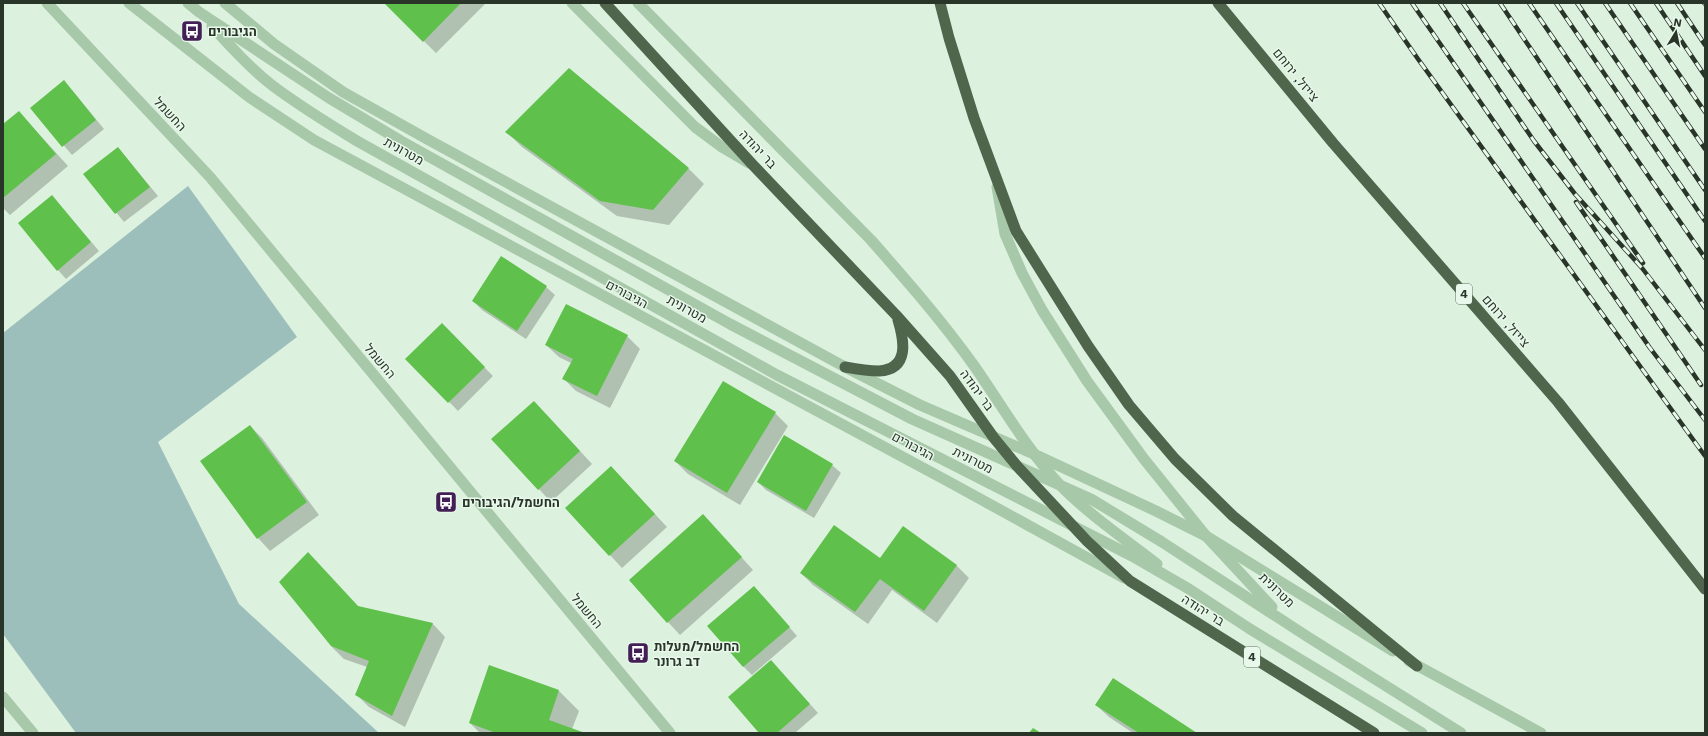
<svg xmlns="http://www.w3.org/2000/svg" width="1708" height="736" font-family="'Work Sans',Heebo,sans-serif">
	<rect width="100%" height="100%" fill="#dcf1de"/>
	<path fill="#9cbfbc" d="M 188,186 L 297,337 L 158,442 L 239,604 L 379,733 L 76,733 L 3,634 L 3,333 Z"/>
	<path fill="#0003" d="M 385,3 L 486,3 L 436,53 Z
		M 569,69 L 689,169 L 704,184 L 669,225 L 617,216 L 522,147 L 507,132 Z
		M 72,90 L 104,129 L 72,155 L 32,108 Z
		M 19,112 L 68,166 L 10,215 L 3,208 L 3,126 Z
		M 118,148 L 158,196 L 124,222 L 85,174 Z
		M 52,196 L 99,251 L 66,279 L 58,270 Z
		M 546,287 L 555,295 L 526,339 L 482,310 L 473,301 Z
		M 442,325 L 493,376 L 458,411 L 407,359 Z
		M 627,336 L 640,349 L 610,408 L 576,391 L 564,379 L 571,363 L 559,357 L 546,345 Z
		M 723,382 L 775,413 L 788,426 L 740,505 L 688,474 L 675,461 Z
		M 546,414 L 592,464 L 551,502 L 492,439 Z
		M 250,426 L 262,438 L 319,515 L 270,551 L 258,538 Z
		M 832,465 L 841,473 L 814,518 L 766,490 L 758,482 Z
		M 623,480 L 667,527 L 622,568 L 566,508 Z
		M 715,528 L 753,570 L 680,635 L 630,581 Z
		M 903,528 L 957,566 L 969,578 L 937,623 L 892,590 L 868,624 L 813,585 L 801,573 L 881,559 Z
		M 754,587 L 797,636 L 752,675 L 743,666 Z
		M 359,607 L 433,624 L 445,637 L 405,727 L 369,707 L 357,695 L 367,667 L 344,659 L 331,646 Z
		M 771,661 L 818,713 L 795,733 L 761,733 Z
		M 490,667 L 559,691 L 579,711 L 572,729 L 583,733 L 480,733 L 470,723 Z
		M 1096,705 L 1196,733 L 1133,733 L 1109,717 Z"/>
	<path fill="#5fc04b" d="M 384,3 L 461,3 L 423,42 Z
		M 569,68 L 689,168 L 653,210 L 600,201 L 505,132 Z
		M 64,80 L 96,120 L 62,147 L 30,108 Z
		M 19,111 L 56,154 L 3,198 L 3,124 Z
		M 118,147 L 150,187 L 115,214 L 83,174 Z
		M 52,195 L 91,242 L 57,271 L 18,223 Z
		M 501,256 L 547,286 L 517,331 L 472,301 Z
		M 566,304 L 628,335 L 597,396 L 562,379 L 573,359 L 545,345 Z
		M 442,323 L 485,367 L 448,403 L 405,359 Z
		M 723,381 L 776,412 L 727,493 L 674,461 Z
		M 534,401 L 580,451 L 538,490 L 491,439 Z
		M 250,425 L 307,502 L 257,539 L 200,461 Z
		M 784,435 L 833,464 L 806,511 L 757,482 Z
		M 611,466 L 655,514 L 609,556 L 565,508 Z
		M 703,514 L 742,557 L 667,623 L 629,580 Z
		M 834,525 L 880,558 L 903,526 L 957,565 L 924,611 L 880,579 L 855,612 L 800,573 Z
		M 308,552 L 358,606 L 433,623 L 392,716 L 355,695 L 369,661 L 331,646 L 279,582 Z
		M 754,586 L 790,627 L 743,667 L 707,626 Z
		M 771,660 L 810,704 L 777,733 L 759,733 L 728,697 Z
		M 489,665 L 559,690 L 549,720 L 585,733 L 496,733 L 469,723 Z
		M 1113,678 L 1197,733 L 1139,733 L 1095,705 Z
		M 1033,728 L 1041,733 L 1029,733 Z"/>
	<g fill="none" stroke-linecap="round" stroke-linejoin="round">
		<path stroke="#a8c8aa" stroke-width="11" d="M 188,3 L 199,12 L 329,98 L 401,141 L 730,324 L 912,419 L 1091,499 L 1162,542 L 1308,637 L 1461,733
			M 572,3 L 695,127 L 722,147 L 749,163
			M 638,3 L 871,240 C 907,281 943,322 975,367 C 1002,406 1028,451 1060,485 C 1087,513 1126,540 1157,564
			M 212,26 C 231,47 251,69 273,86 C 300,106 329,124 357,141 L 777,375 L 1132,556 L 1189,589 L 1250,629 L 1422,733
			M 997,187 L 1005,234 L 1022,273 L 1042,310 L 1087,381 L 1144,459 L 1206,536 L 1272,607"/>
		<path stroke="#a8c8aa" stroke-width="11" d="M 47,3 L 210,177 L 670,733"/>
		<path stroke="#a8c8aa" stroke-width="11" d="M 129,3 L 249,97 L 314,140 L 953,484 L 1124,578
			M 225,3 L 274,44 L 343,92 L 427,139 L 845,367 L 920,405 L 1036,455 L 1156,511 L 1206,536 L 1393,651
			M 1409,661 L 1541,733
			M 3,697 L 33,733"/>
		<path stroke="#4f664d" stroke-width="11" d="M 605,3 L 752,164 L 896,315 L 950,376 L 994,438 L 1017,466 L 1087,541 L 1130,581 L 1374,733
			M 940,3 L 949,38 L 974,118 L 1016,231 L 1088,346 L 1129,405 L 1175,459 L 1233,516 L 1417,666
			M 1218,3 L 1333,143 L 1558,402 L 1705,589
			M 845,367 C 856,369 868,371 879,371 C 910,369 904,340 898,320"/>
		<g stroke="#293528" stroke-width="4.5">
			<path id="rail" d="M 1379,3 L 1418,59 L 1705,456
				M 1412,3 L 1650,348 L 1705,420
				M 1440,3 L 1534,141 L 1575,194 L 1642,268 L 1705,350
				M 1463,3 L 1643,263
				M 1500,3 L 1705,308
				M 1529,3 L 1705,258
				M 1556,3 L 1705,221
				M 1577,3 L 1705,190
				M 1605,3 L 1705,149
				M 1630,3 L 1705,112
				M 1656,3 L 1705,76
				M 1677,3 L 1705,45
				M 1704,3 L 1705,4
				M 1576,202 L 1701,385"/>
		</g>
		<use href="#rail" stroke="#e8f8ea" stroke-width="3" stroke-dasharray="9" stroke-linecap="butt"/>
	</g>
	<defs>
		<g id="bus-square" transform="scale(1.15)"><rect x="-9" y="-9" width="18" height="18" rx="4" fill="#422055" stroke="#e8f8ea"/><path d="M-5-6H5V4H4V6H2V4H-2V6H-4V4H-5ZM-3.5-4V0h7V-4ZM-3.5 1.2v1.5H-2V1.2ZM2 1.2v1.5H3.5V1.2Z" fill="#fff"/></g>
	</defs>
	<g fill-rule="evenodd">
		<use href="#bus-square" x="192" y="31"/>
		<use href="#bus-square" x="446" y="502"/>
		<use href="#bus-square" x="638" y="653"/>
	</g>
	<g text-anchor="middle" dominant-baseline="central" stroke-width="3" stroke-linejoin="round" paint-order="stroke">
		<g fill="#e8f8ea" stroke="#627062" stroke-width="1">
			<rect x="1456" y="284" width="16" height="20" rx="3"/>
			<rect x="1244" y="647" width="16" height="20" rx="3"/>
		</g>
		<g font-size="12" font-weight="bold" fill="#293528">
			<text x="1464" y="294">4</text>
			<text x="1252" y="657">4</text>
		</g>
		<g font-size="13" font-weight="bold" fill="#293528" stroke="#e8f8ea" text-anchor="start">
			<text x="208" y="31">הגיבורים</text>
			<text x="462" y="502">החשמל/הגיבורים</text>
			<text x="654" y="646">החשמל/מעלות<tspan x="654" dy="15">דב גרונר</tspan></text>
		</g>
		<g font-size="13" fill="#293528" stroke="#e8f8ea">
			<text transform="translate(1296 75) rotate(51)">צייזל, ירוחם</text>
			<text transform="translate(170 114) rotate(47)">החשמל</text>
			<text transform="translate(758 149) rotate(47)">בר יהודה</text>
			<text transform="translate(404 151) rotate(29)">מטרונית</text>
			<text transform="translate(627 294) rotate(28)">הגיבורים</text>
			<text transform="translate(687 309) rotate(29)">מטרונית</text>
			<text transform="translate(1506 321) rotate(49)">צייזל, ירוחם</text>
			<text transform="translate(380 361) rotate(50)">החשמל</text>
			<text transform="translate(977 390) rotate(54)">בר יהודה</text>
			<text transform="translate(913 446) rotate(28)">הגיבורים</text>
			<text transform="translate(973 460) rotate(27)">מטרונית</text>
			<text transform="translate(1277 590) rotate(44)">מטרונית</text>
			<text transform="translate(1203 610) rotate(32)">בר יהודה</text>
			<text transform="translate(587 611) rotate(50)">החשמל</text>
		</g>
	</g>
	<rect width="1708" height="736" fill="none" stroke="#293528" stroke-width="8"/>
	<g transform="translate(1676 32) rotate(10)" stroke="#e8f8ea" stroke-width="3" paint-order="stroke">
	<path d="M0-3L7 15L0 10L-7 15Z" fill="#293528"/>
	<text y="-6" font-size="11" font-weight="bold" text-anchor="middle" fill="#293528">N</text>
	</g>
</svg>
